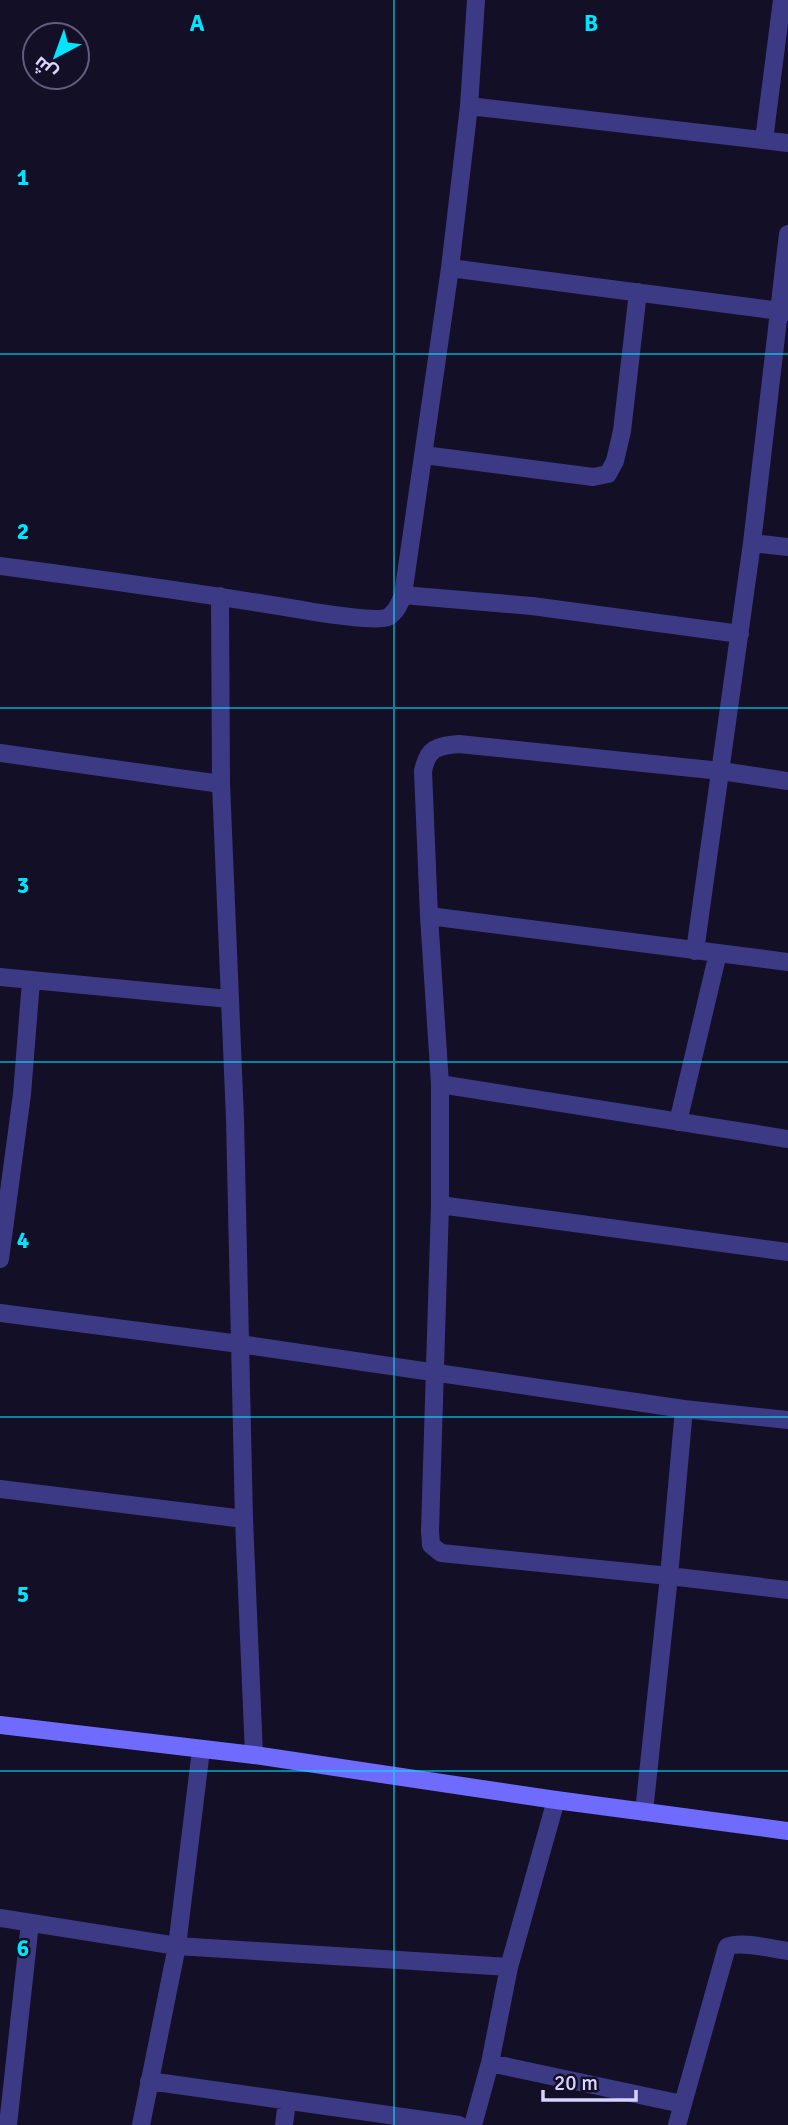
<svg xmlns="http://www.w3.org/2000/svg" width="788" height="2125" font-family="Signika,Cairo,sans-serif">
	<rect width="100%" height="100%" fill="#130f26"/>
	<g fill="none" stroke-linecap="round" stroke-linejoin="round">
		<path stroke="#3d3a85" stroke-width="18" d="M 469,106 L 788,143
			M 764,140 L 782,0
			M 450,268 L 469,106 L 476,0
			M 424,455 L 593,477 L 608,474 L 615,461 L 622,431 L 638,292
			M 752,543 L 788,547
			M 0,566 C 105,580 209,594 314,612 C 327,614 378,622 388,617 C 396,613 400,603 403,595 L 450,268 L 788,312
			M 403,595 L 532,606 L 740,634
			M 220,596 L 221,784 L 235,1119 L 244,1519 L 254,1755
			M 0,753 L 221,784
			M 788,781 L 721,771 L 459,744 C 436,746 428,748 423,771 L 429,916 L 440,1084 L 440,1205 L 430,1531 L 431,1545 L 441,1553 L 669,1576 L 788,1590
			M 429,916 L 788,962
			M 695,951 L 752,543 L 788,234
			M 0,977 L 229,999
			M 440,1084 L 788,1139
			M 678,1122 L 718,953
			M 440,1205 L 788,1252
			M 0,1259 L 22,1094 L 31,981
			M 0,1313 L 240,1344 L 684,1409 L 788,1420
			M 0,1489 L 244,1519
			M 644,1812 L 669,1576 L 684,1409
			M 0,1918 L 177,1946 L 509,1967
			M 490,2063 L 682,2104
			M 149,2081 L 459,2125
			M 8,2125 L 30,1923
			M 141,2125 L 177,1946 L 201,1750
			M 284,2125 L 287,2101
			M 473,2125 L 490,2063 L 509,1967 L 556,1800
			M 677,2125 L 727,1947 C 740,1940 772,1949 788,1951"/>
		<path stroke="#6f6bff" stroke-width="18" d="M 0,1725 L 254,1755 L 556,1800 L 788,1831"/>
	</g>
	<path fill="none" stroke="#00e5ff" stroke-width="2" stroke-opacity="0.55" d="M 394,0 L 394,2125M 0,354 L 788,354M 0,708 L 788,708M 0,1062 L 788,1062M 0,1417 L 788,1417M 0,1771 L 788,1771"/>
	<g font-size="23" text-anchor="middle" font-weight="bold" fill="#00e5ff" stroke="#130f26" stroke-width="5" stroke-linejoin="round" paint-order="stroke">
		<text x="197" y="31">A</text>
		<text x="591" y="31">B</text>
		<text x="23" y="185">1</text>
		<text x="23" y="539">2</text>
		<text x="23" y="893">3</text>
		<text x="23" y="1248">4</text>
		<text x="23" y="1602">5</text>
		<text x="23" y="1956">6</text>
	</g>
	<g transform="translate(56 56) rotate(221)"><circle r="33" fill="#130f26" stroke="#625e7d" stroke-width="2"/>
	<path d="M0-5L12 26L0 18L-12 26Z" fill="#00e5ff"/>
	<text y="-10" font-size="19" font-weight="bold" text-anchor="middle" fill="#d9d4ff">ش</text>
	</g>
	<path d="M543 2090v10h93v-10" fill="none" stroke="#d9d4ff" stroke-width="3.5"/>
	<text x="554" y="2090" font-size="21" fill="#d9d4ff" stroke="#130f26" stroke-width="5" paint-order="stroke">20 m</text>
</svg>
